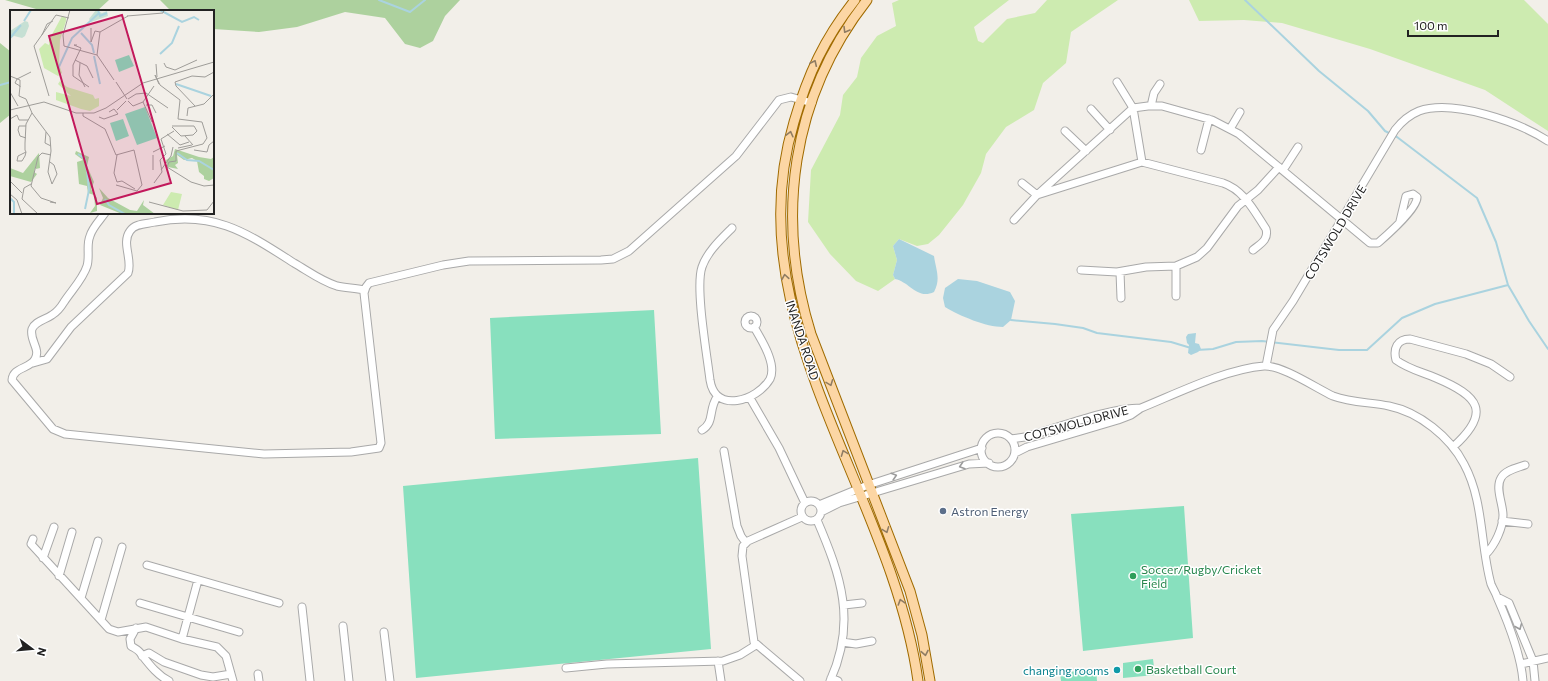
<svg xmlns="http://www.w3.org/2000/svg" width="1548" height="681" font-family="Commissioner,sans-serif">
	<rect width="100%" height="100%" fill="#f2efe9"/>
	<path fill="#cdebb0" d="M 899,0 L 1009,0 L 974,27 L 978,41 L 983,43 L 1007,19 L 1035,13 L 1047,0 L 1118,0 L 1071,32 L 1066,63 L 1043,83 L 1034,110 L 1006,127 L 986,154 L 981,173 L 963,205 L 939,235 L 928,244 L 917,246 L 899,239 L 893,246 L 897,260 L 893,275 L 895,279 L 878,291 L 856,281 L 830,254 L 808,222 L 811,170 L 840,115 L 843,95 L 857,77 L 861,58 L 877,36 L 896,26 L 892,3 Z
		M 1189,0 L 1524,0 L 1548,24 L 1548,131 L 1485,90 L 1370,49 L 1282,23 L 1244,20 L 1199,21 Z"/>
	<path fill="#add19e" d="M 5,0 L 109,0 L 97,11 L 43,11 Z
		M 160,0 L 460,0 L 445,16 L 433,41 L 420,48 L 405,44 L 385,18 L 345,12 L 297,27 L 259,32 L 213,29 L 213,11 L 171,11 Z
		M 0,43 L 11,52 L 11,114 L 0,123 Z"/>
	<path fill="#88e0be" d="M 654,310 L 661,434 L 495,439 L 490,318 Z
		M 698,458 L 711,649 L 416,678 L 403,486 Z
		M 1184,506 L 1193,638 L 1083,651 L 1071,514 Z
		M 1153,659 L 1155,675 L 1123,678 L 1123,663 Z
		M 1096,669 L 1097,681 L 1061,681 L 1060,673 Z"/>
	<path fill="#aad3df" d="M 899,239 L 934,256 C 936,270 941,279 934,292 C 917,300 910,282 895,279 L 893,275 L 897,260 L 893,246 Z
		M 958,279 L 977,281 L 1010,292 L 1015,301 L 1011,320 L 1003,327 C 986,327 960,316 945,307 L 943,298 L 945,288 Z
		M 1196,333 L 1195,343 L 1199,344 L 1201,349 L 1198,352 L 1191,355 L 1188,353 L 1189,345 L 1187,343 L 1186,337 L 1188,334 Z"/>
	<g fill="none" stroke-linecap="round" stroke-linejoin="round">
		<path stroke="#aad3df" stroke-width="2" d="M 379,0 L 410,12 L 425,0
			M 1245,0 L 1319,71 L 1368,111 L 1385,131 L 1397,137 L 1477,198 L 1496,242 L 1508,285 L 1529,321 L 1548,349
			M 0,85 L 11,82
			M 1011,320 L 1055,324 L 1083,328 L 1097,333 L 1171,342 L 1191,348
			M 1197,350 L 1213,349 L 1236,342 L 1262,341 L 1339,350 L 1367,350 L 1402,318 L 1435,304 L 1508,285"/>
		<g stroke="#a9a9a9" stroke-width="9">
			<path id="minor" d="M 1117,82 L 1133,108 L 1142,162
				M 1151,106 L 1154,93 L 1160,84
				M 1091,109 L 1110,130
				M 1230,129 L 1240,112
				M 1065,131 L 1086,151
				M 1201,150 L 1209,119
				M 1283,170 L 1298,147
				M 1022,183 L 1037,195 L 1142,162 L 1223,183 C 1244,190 1254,211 1266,229 C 1269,240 1260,244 1253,250
				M 105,213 C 100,220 92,228 90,236 C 86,245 90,256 87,266 C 83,279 71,291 64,302 C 61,307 57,312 52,315 C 45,320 35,321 32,329 C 29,340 41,349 35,359 C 30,369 13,367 12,380 L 53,429 L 65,434 L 264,454 L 351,452 L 379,448 L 381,443 L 364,293 L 366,287 L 369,283 L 443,265 L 469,261 L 601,260 L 613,259 L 629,251 L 736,156 L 779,100 L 791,97 L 812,103
				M 1014,220 L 1037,195 L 1133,108 L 1148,106 L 1162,106 L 1212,120 L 1239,134 L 1370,243 L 1378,243 C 1387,235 1418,208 1417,197 L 1413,194 L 1406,196 L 1400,221
				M 732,228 C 721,239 707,252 702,267 C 695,287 707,355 710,380 C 715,414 757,401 770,379 C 777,364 762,341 754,327
				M 1176,266 L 1176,296
				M 1081,270 L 1117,272 L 1146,267 L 1176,266 L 1197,257 L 1207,248 L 1238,206 L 1258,190 L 1279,167
				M 1120,272 L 1121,298
				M745 322a6 6 0 1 1 12 0a6 6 0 1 1-12 0Z
				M 33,363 L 47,359 L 71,327 L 128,273 C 133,260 121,243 130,231 C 135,223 147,224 155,222 C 214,210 247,233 294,263 C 308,271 321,281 337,286 C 346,288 355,288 364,290
				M 1266,366 L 1273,330 L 1293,301 L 1395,130 C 1402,121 1409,115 1419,111 C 1453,99 1519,122 1548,141
				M 750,398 L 779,448 L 805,503
				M 702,430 C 715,422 708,410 717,397
				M981 450a17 17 0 1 1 34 0a17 17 0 1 1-34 0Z
				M 1011,439 L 1025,437 C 1058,428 1107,408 1141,408
				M 1453,447 C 1492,412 1479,396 1436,378 C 1422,372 1408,369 1396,360 C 1393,349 1397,339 1410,339 L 1466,354 L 1491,364 L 1510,377
				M 724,451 L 737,526 L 741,536 L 746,543
				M 1015,453 L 1027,447 L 1118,420 L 1131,415 L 1141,408 C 1178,393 1226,369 1264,366 C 1282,365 1316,388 1333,396 C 1352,403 1370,402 1389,406 C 1419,412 1450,437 1464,464 C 1484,501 1480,544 1491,584 C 1493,589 1496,593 1497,597 C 1508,622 1521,655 1523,681
				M801 511a10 10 0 1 1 20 0a10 10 0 1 1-20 0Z
				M 819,505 L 868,485 L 982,448
				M 821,512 L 839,503 L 969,464 L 989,463
				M 817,520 C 841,576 857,622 830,681
				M 1502,521 L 1528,524
				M 33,539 L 31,544 L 109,629 L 118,632 L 146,627 L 182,639 L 217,647 L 226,656 L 233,681
				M 1486,554 C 1495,545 1503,528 1503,515 C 1503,504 1495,488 1501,478 C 1505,470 1517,468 1525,465
				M 43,558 L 54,527
				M 147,565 L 279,603
				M 59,576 L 72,532
				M 1497,597 L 1509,603 L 1533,661 L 1535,681
				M 81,598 L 98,541
				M 140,603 L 239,632
				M 844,605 L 862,603
				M 302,607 L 310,681
				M 101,620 L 122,547
				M 343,626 L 349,681
				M 136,628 L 130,639 L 131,646 C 134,648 139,650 141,654 C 149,664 157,675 169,681
				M 384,632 L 390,681
				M 182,639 L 198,580
				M 842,642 L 856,644 L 872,641
				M 142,656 L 149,653 L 164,662 L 201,675 L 213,677 L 231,674
				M 718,661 L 721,681
				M 1521,664 L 1548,658
				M 566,668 L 607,664 L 723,661 L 740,655 L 756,645
				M 258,674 L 259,681
				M 831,678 L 838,681
				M 800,681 L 754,642 L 742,556 L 743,546 L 748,541 L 802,517"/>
		</g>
		<g stroke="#a06b00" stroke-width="11">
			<path id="major" d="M 855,0 C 824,39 808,74 794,122 C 734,321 892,491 918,681
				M 867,0 C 791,97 775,218 811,334 L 910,591 L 922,635 L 930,681"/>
		</g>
		<use href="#minor" stroke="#fff" stroke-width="7"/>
		<use href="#major" stroke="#fcd6a4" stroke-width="9"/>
	</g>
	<defs><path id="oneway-chevron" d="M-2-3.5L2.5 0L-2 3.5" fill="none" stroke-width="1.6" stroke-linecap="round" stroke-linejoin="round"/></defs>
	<g stroke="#8f7c63">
		<use href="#oneway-chevron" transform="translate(846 30) rotate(121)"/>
		<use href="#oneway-chevron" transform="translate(814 63) rotate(-65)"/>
		<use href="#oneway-chevron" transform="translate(790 134) rotate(-76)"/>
		<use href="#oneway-chevron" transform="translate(785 277) rotate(-99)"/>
		<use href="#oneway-chevron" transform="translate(830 383) rotate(69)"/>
		<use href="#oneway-chevron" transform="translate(844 453) rotate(-111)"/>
		<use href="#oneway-chevron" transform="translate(886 530) rotate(69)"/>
		<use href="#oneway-chevron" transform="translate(901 602) rotate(-107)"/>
		<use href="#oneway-chevron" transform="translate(925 653) rotate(79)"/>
	</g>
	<g stroke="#9c9c9c">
		<use href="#oneway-chevron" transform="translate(962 466) rotate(162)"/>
		<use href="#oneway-chevron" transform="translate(894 476) rotate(-17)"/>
		<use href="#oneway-chevron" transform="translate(1519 627) rotate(67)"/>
	</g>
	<circle fill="#5c6f8a" stroke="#fff" stroke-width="1.5" cx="943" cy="511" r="4"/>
	<g fill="#2e9e5b" stroke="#fff" stroke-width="1.5">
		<circle cx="1133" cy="576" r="4"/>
		<circle cx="1138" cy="669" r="4"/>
	</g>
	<circle fill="#0f9aa8" stroke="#fff" stroke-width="1.5" cx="1117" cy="670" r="4"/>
	<g text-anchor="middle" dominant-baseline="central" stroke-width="3" stroke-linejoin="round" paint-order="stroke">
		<g font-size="12" fill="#222" stroke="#fff">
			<text transform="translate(1335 232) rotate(-59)">COTSWOLD DRIVE</text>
			<text transform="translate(803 340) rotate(72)">INANDA ROAD</text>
			<text transform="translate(1076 423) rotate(-15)">COTSWOLD DRIVE</text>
		</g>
		<g font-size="12" fill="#4e5e75" stroke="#fff" text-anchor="start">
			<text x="951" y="511">Astron Energy</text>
		</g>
		<g font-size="12" fill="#27864d" stroke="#fff" text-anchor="start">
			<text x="1141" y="569">Soccer/Rugby/Cricket<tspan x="1141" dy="14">Field</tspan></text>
			<text x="1146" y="669">Basketball Court</text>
		</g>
		<g font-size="12" fill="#0d838f" stroke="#fff" text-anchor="end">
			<text x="1109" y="670">changing rooms</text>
		</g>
	</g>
	<g transform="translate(10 10)">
		<rect width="204" height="204" fill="#f2efe9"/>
		<path d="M 52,6 L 56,8 L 56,11 L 50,30 L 49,54 L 52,63 L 48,66 L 34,58 L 29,39 L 35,33 L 39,35 L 39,30 ZM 50,71 L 57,77 L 83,85 L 85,89 L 89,88 L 89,96 L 80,101 L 71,99 L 46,90 L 46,82 L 61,86 L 48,74 ZM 161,182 L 172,184 L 168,200 L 153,195 Z" fill="#cdebb0"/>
		<path d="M 165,139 L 189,147 L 201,149 L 204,147 L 204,168 L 199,171 L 194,169 L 194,166 L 189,162 L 187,151 L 182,148 L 174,150 L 167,145 L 168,153 L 165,155 L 168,159 L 158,157 L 156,150 L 163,146 ZM 66,141 L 79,147 L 77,156 L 84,172 L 81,179 L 87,188 L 87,201 L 80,203 L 85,196 L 84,185 L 78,183 L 77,176 L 69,174 L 67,152 L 73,150 L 65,144 ZM 29,143 L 30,158 L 26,159 L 26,155 L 24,162 L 27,164 L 21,172 L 0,166 L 0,158 L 13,163 ZM 89,178 L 98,188 L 120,200 L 127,201 L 134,190 L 133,195 L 145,204 L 112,204 L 90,195 L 93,188 Z" fill="#add19e"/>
		<path d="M 86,0 L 92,3 L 97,1 L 98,6 L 81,12 L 79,9 ZM 15,11 L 18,12 L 19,16 L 15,26 L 12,28 L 4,26 L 0,29 L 0,21 Z" fill="#c6e0d4"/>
		<path d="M 119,45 L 124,56 L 109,62 L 105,50 ZM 135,97 L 147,128 L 127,135 L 115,104 ZM 113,109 L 119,126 L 106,131 L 100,113 Z" fill="#88e0be"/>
		<path fill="none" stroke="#aad3df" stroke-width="2" d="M 88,0 L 90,6 L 97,3M 150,0 L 172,12 L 184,7 L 189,10M 14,11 L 21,0M 71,23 L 82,35 L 84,43M 0,28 L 11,15M 150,44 L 162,33 L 169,16M 84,46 L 90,74M 48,59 L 62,28 L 89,3M 166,74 L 201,86M 167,143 L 177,150 L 189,151 L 204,160M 68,144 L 75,149 L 77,161 L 79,180 L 75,199M 0,188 L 4,192 L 4,204M 95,189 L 99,195 L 115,204"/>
		<path fill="none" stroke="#9f9d99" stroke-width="1" d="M 60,0 L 53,25 L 54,36 L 87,45M 117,6 L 153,3 L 154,0M 81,18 L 81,32 L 85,21 L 90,22M 32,25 L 37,14 L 43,11M 67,35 L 64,35 L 71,38 L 63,55 L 63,66 L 79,77M 87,45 L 90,22 L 118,6M 87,45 L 104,70M 65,50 L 77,56 L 83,68M 70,53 L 69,65 L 75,77M 154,53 L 156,57 L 165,60 L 187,50M 146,54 L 147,67M 21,62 L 7,69 L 5,73 L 10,76 L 9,86 L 16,89 L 22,103 L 40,127 L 41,141 L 38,162 L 42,174 L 47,164 L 44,155 L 40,152M 0,66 L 10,70 L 10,77M 106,72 L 117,89M 149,74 L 145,65 L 150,75 L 170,90 L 168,109 L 192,112 L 197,128 L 193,134 L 166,141 L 166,151 L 159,152 L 157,157 L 181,172 L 194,176 L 204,175M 0,82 L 8,96M 39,86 L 24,36 L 46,5 L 59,8M 118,89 L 126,84 L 136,83 L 158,98M 118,91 L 123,96 L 133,92 L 144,76M 133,92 L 142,112M 136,95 L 142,95 L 146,103M 185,96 L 166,76 L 165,72 L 182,66 L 195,67 L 204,62M 0,100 L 34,92 L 66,103 L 84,103 L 96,98 L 133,73 L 204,52M 107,100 L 116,91M 73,103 L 73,106 L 95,119 L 106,145 L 124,140 L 132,175 L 127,181 L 106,175M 177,106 L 178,98 L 194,94 L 204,84M 89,107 L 94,109 L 108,104 L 104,99 L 99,102M 0,109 L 7,105 L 9,110 L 18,110M 162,117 L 171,126 L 183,125 L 187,121 L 184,116 L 162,116M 36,122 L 35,133 L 41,136M 157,124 L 170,135 L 179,132M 175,126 L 183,135M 16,128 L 10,126 L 8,120 L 9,116 L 16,116M 168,138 L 182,135M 184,140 L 197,142 L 199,135 L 204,131M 16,142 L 8,146 L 7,151 L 12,151 L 15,146 L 16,142 L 15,140 L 15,133 L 16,114 L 22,103M 143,142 L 155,136M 107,145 L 104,163 L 107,172 L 112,171 L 125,179M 143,160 L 143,145M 151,160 L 161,146 L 163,137M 0,171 L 12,183M 144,173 L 152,162 L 150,150 L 156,144 L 151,129 L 164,121M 21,174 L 14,178 L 12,189 L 28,204M 0,184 L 7,190 L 12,204M 40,192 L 46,193 L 31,188 L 21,176 L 28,147 L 32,143 L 41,145M 139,192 L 173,201 L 197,200 L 204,191"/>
		<path fill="#c2185b" fill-opacity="0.15" stroke="#c2185b" stroke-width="2" d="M 112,5 L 161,173 L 87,194 L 39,26 Z"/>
		<rect width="204" height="204" fill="none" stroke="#222" stroke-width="2"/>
	</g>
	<g transform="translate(32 649) rotate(106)" stroke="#ffffff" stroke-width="3" paint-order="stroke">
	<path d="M0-3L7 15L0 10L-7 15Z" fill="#222222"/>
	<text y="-6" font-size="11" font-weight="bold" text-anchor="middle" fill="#222222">N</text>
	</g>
	<path d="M1408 30v6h90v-6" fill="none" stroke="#222222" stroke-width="2"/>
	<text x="1414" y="30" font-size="12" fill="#222222" stroke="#ffffff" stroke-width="3" paint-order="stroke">100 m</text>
</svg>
